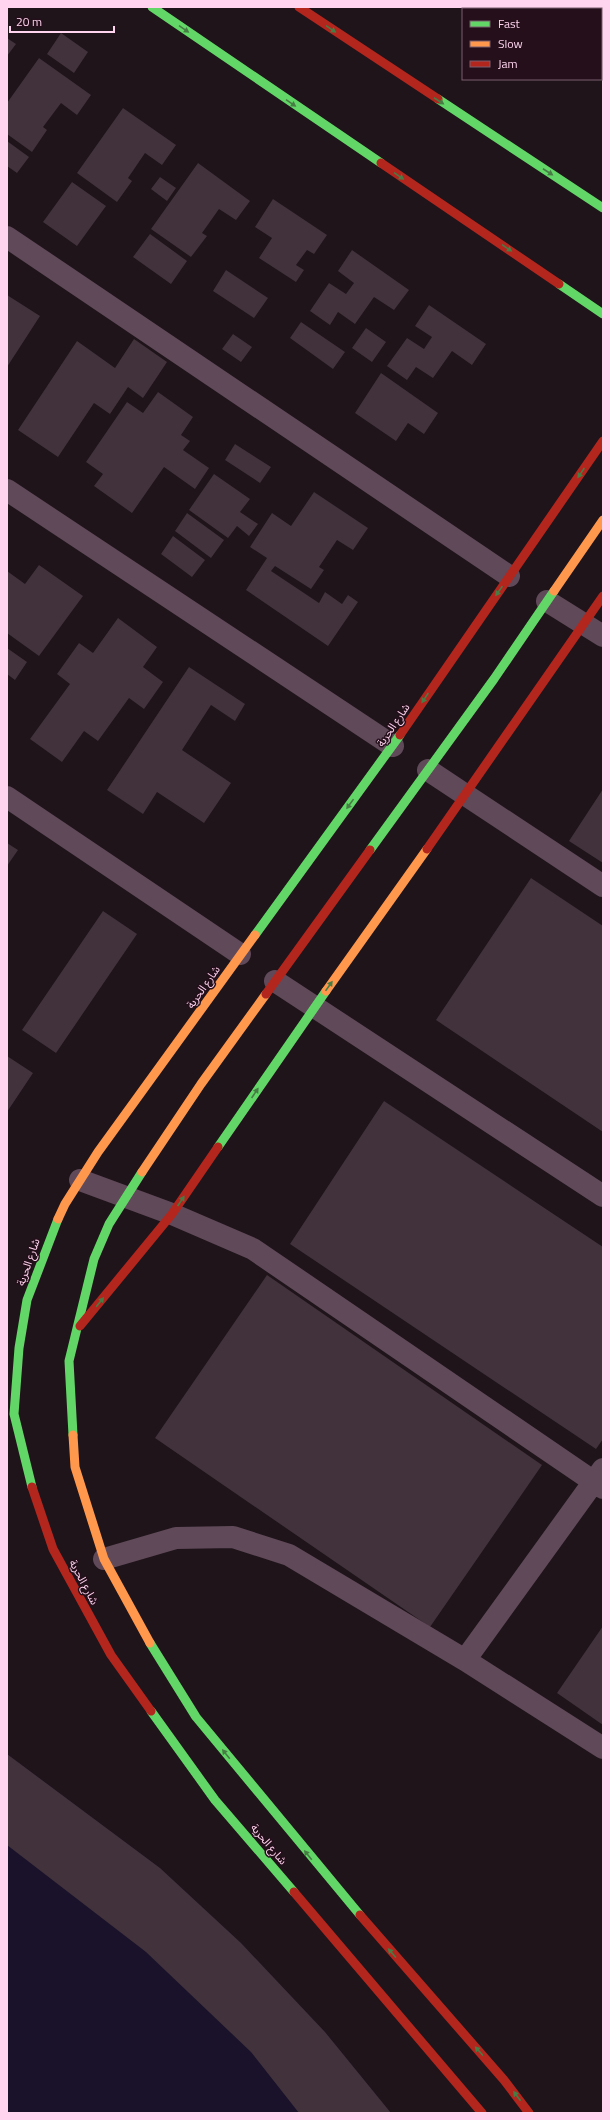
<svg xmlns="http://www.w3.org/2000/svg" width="610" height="2120" font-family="'Titillium Web','Noto Sans Arabic',sans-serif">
	<rect width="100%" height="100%" fill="#1f141a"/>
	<path fill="#1a122b" d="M 7,1754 L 160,1868 L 241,1943 L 325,2032 L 391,2113 L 7,2113 Z"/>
	<path fill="#41323b" d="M 61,33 L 88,52 L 74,73 L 47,54 Z
		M 7,38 L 16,44 L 7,56 Z
		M 39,58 L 91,95 L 77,115 L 61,103 L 43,127 L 47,130 L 32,152 L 7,134 L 7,103 Z
		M 123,108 L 176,145 L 162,165 L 145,153 L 128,178 L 132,181 L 117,202 L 77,173 Z
		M 7,141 L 29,157 L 17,173 L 7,166 Z
		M 198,163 L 250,201 L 236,220 L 219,209 L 202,233 L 207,236 L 191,257 L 151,229 Z
		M 160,177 L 176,188 L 167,201 L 151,189 Z
		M 72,182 L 106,206 L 77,246 L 43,222 Z
		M 273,199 L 327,235 L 314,254 L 307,250 L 296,265 L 304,270 L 296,282 L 259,258 L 272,238 L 255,227 Z
		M 150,234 L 187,261 L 171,284 L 133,257 Z
		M 352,250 L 409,290 L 394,310 L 374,297 L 355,324 L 338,312 L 330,325 L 310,311 L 329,283 L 346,294 L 354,283 L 338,271 Z
		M 226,270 L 268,298 L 254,318 L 213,291 Z
		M 7,295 L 40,316 L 7,367 Z
		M 429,305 L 486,344 L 472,365 L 452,351 L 433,378 L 416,367 L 407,380 L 387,366 L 407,338 L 424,349 L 432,337 L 415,326 Z
		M 301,322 L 345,352 L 333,369 L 290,338 Z
		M 366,328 L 386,342 L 372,362 L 352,348 Z
		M 233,334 L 252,347 L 241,362 L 222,349 Z
		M 134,339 L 167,362 L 143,398 L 128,387 L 110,414 L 94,403 L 58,457 L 18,430 L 77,341 L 115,368 Z
		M 381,373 L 438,413 L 424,434 L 408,423 L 396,441 L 355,413 Z
		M 158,392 L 193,417 L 181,435 L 190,441 L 183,450 L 209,468 L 195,489 L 164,467 L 132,513 L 94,486 L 103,474 L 86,462 L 127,402 L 143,413 Z
		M 235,444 L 271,467 L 260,483 L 225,460 Z
		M 214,474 L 250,499 L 240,512 L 258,524 L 249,536 L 237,526 L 228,538 L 189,510 Z
		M 314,492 L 368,528 L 353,550 L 337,540 L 319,567 L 324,570 L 311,589 L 275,566 L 271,571 L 319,603 L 325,592 L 342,604 L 348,595 L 358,602 L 328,646 L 246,590 L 267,558 L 250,547 L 272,513 L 291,526 Z
		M 187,513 L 224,540 L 211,558 L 175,531 Z
		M 173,536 L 205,560 L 192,577 L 161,554 Z
		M 39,565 L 83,596 L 39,656 L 7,633 L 7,571 L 25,584 Z
		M 118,618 L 157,647 L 143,667 L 163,682 L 144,709 L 129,698 L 98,741 L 84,731 L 62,762 L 30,739 L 70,684 L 57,674 L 79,643 L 93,653 Z
		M 7,648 L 27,662 L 15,680 L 7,674 Z
		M 189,667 L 245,704 L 235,721 L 211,705 L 182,750 L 231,783 L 204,823 L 157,792 L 143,814 L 107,790 Z
		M 603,789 L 603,863 L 569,841 Z
		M 7,843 L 18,850 L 7,866 Z
		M 531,878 L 603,926 L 603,1132 L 436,1020 Z
		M 103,911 L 137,934 L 56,1053 L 22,1030 Z
		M 7,1056 L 33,1073 L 7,1112 Z
		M 384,1101 L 603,1247 L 603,1439 L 596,1449 L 290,1244 Z
		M 267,1275 L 542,1465 L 430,1627 L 155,1438 Z
		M 603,1626 L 603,1725 L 557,1693 Z
		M 7,1754 L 160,1868 L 241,1943 L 325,2032 L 391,2113 L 299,2113 L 251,2052 L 146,1952 L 7,1845 Z"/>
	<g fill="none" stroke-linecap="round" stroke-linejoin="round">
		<path stroke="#604959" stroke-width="22" d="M 7,237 L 509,576
			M 7,490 L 393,746
			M 547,601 L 603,636
			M 428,770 L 603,886
			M 7,797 L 240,954
			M 275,981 L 603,1196
			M 80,1180 L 172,1214 L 253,1249 L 603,1488
			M 104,1559 L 176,1538 L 233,1537 L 289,1555 L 465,1660 L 603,1748
			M 465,1660 L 603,1469"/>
		<path stroke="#63d668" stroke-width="9" d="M 152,7 L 381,163
			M 438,99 L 603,208
			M 559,284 L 603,314
			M 370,850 L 494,679 L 554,591
			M 255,935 L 400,735
			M 218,1147 L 326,991
			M 73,1435 L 69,1361 L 94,1259 L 109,1224 L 142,1172
			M 32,1487 L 14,1414 L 19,1348 L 27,1300 L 58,1219
			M 150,1643 L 196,1717 L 360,1915
			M 151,1711 L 215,1800 L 294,1892"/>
		<path stroke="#ff974d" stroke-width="9" d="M 554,591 L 603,520
			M 326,991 L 427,849
			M 142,1172 L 201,1084 L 266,994
			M 58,1219 L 65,1204 L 98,1152 L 255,935
			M 73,1435 L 75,1467 L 104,1559 L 150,1643"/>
		<path stroke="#b3261e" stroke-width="9" d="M 299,7 L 438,99
			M 381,163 L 559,284
			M 400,735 L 603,441
			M 427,849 L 603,596
			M 266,994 L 370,850
			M 80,1326 L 172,1214 L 218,1147
			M 32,1487 L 53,1549 L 111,1655 L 151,1711
			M 294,1892 L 482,2113
			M 360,1915 L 504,2080 L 529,2113"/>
	</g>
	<defs><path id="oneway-solid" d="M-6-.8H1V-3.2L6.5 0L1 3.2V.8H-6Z"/></defs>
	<g fill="#477c45">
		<use href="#oneway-solid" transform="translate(184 29) rotate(34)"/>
		<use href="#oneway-solid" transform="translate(331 29) rotate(34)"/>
		<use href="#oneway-solid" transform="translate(439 101) rotate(33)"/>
		<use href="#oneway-solid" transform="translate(291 103) rotate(34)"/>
		<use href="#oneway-solid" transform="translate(548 172) rotate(33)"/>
		<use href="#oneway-solid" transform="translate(399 176) rotate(34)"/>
		<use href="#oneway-solid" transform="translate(507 248) rotate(34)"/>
		<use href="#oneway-solid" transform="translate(581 473) rotate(124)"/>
		<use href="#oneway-solid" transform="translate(499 591) rotate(125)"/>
		<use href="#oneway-solid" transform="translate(425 698) rotate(124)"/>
		<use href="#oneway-solid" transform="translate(350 804) rotate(126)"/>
		<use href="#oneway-solid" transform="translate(329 986) rotate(-55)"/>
		<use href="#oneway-solid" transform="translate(255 1093) rotate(-56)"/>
		<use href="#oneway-solid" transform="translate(181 1201) rotate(-56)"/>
		<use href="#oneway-solid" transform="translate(100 1302) rotate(-51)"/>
		<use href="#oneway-solid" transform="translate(226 1754) rotate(-129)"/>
		<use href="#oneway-solid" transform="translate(308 1855) rotate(-129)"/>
		<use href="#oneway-solid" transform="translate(392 1953) rotate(-131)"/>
		<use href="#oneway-solid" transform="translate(479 2051) rotate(-132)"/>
		<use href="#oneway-solid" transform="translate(517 2096) rotate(-127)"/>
	</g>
	<g text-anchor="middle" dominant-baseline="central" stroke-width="3" stroke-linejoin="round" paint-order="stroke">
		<g font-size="11" fill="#fed4ee" stroke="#240f1b">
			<text transform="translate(393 725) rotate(-56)">شارع الحرية</text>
			<text transform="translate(203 987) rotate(-55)">شارع الحرية</text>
			<text transform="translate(28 1262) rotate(-71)">شارع الحرية</text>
			<text transform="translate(84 1582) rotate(62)">شارع الحرية</text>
			<text transform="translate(269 1844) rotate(50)">شارع الحرية</text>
		</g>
	</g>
	<rect width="610" height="2120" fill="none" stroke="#fed4ee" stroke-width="16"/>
	<rect x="462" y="8" width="140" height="72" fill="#240f1b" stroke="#7b5e6f"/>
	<rect x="470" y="21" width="20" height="6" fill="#63d668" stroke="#7b5e6f"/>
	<text x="498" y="28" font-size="12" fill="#fed4ee">Fast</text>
	<rect x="470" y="41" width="20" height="6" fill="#ff974d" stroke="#7b5e6f"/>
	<text x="498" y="48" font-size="12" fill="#fed4ee">Slow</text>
	<rect x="470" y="61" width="20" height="6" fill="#b3261e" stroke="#7b5e6f"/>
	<text x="498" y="68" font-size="12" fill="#fed4ee">Jam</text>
	<path d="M10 26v6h104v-6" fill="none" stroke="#fed4ee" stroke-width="2"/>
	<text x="16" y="26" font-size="12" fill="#fed4ee" stroke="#240f1b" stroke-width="3" paint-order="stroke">20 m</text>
</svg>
